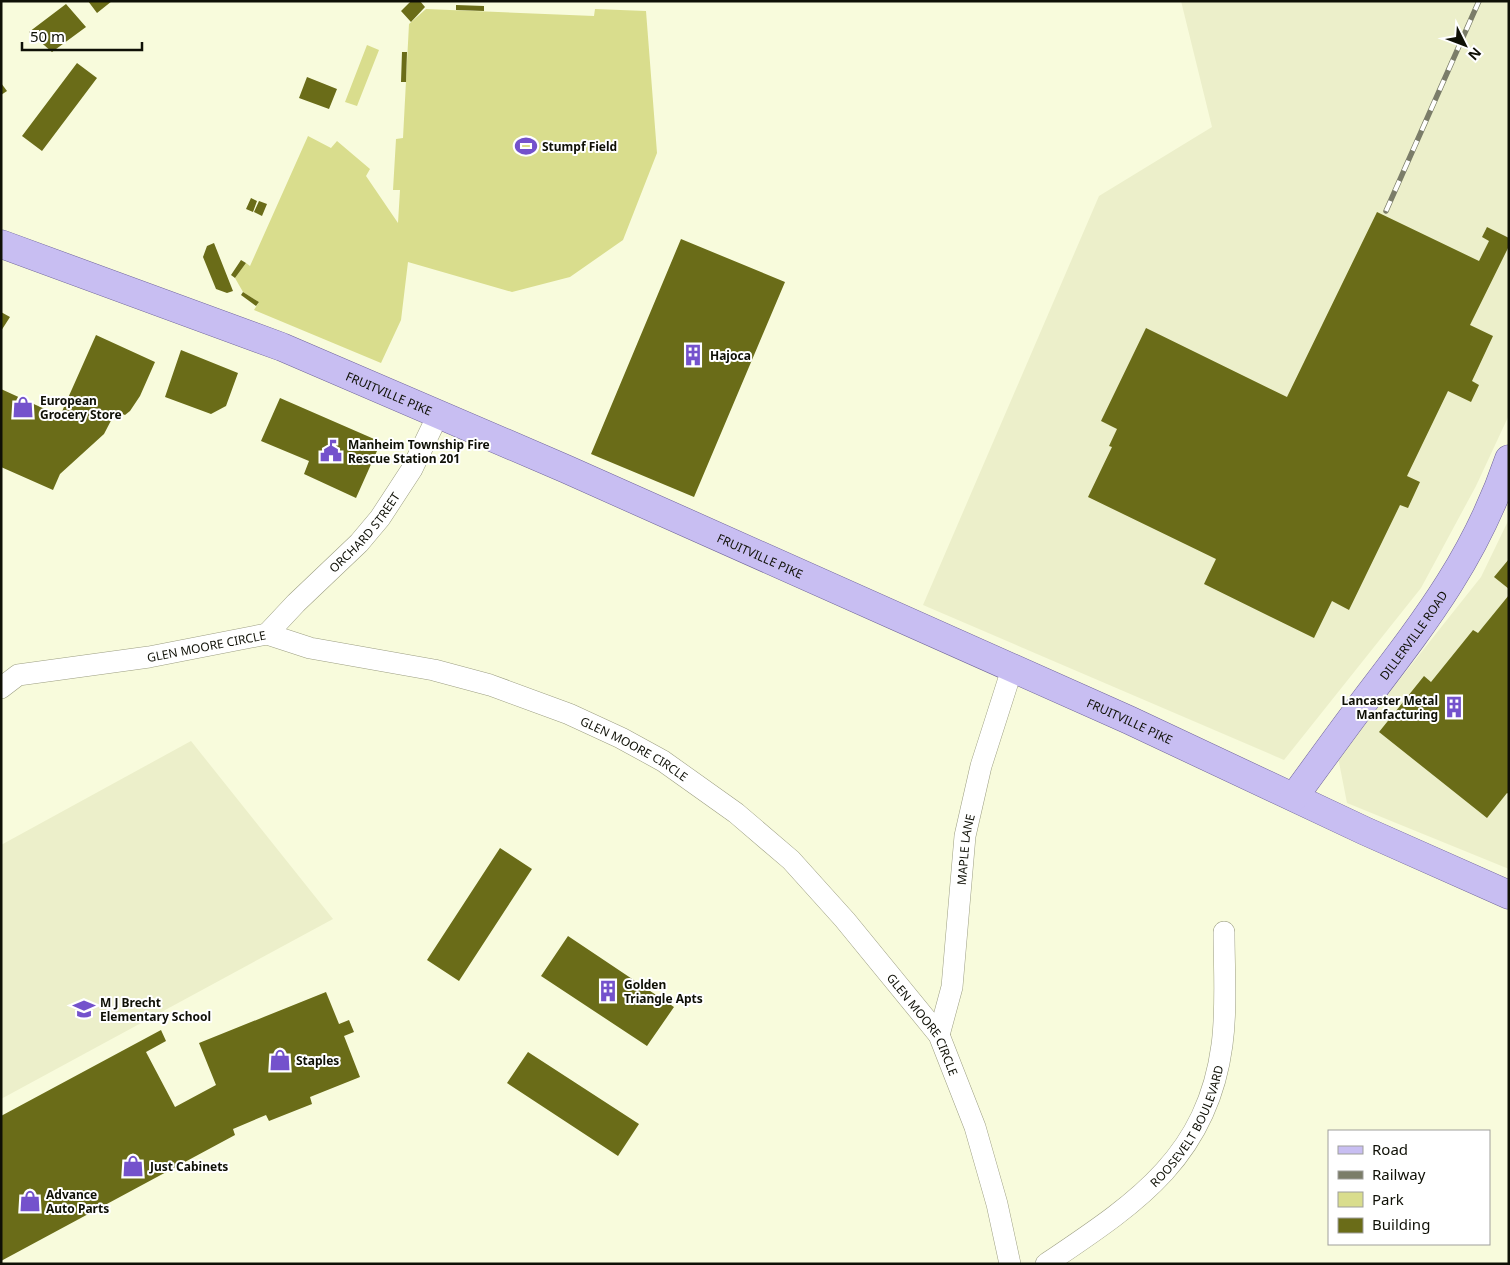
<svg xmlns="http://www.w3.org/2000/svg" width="1510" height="1265" font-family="'Noto Sans',sans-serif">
	<rect width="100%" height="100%" fill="#f8fbdc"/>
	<path fill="#ecefca" d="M 1181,1 L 1509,1 L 1509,415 L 1476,486 L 1421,588 L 1284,760 L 923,605 L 1099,196 L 1212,127 Z
		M 1509,519 L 1509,869 L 1347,803 L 1338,757 L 1481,577 Z
		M 191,741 L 333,919 L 1,1099 L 1,845 Z"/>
	<path fill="#d9dd8d" d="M 426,9 L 594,16 L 595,9 L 646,11 L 657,153 L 623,240 L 570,277 L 512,292 L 408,262 L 401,320 L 381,363 L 254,310 L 259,302 L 243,292 L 235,278 L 246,263 L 250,266 L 308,136 L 331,148 L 337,141 L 370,169 L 366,176 L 398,223 L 400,190 L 393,190 L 396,139 L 403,138 L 409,24 Z
		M 367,45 L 379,50 L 357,106 L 345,102 Z"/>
	<path fill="#6a6c18" d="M 88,1 L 112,1 L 97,13 Z
		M 411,1 L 420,1 L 425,7 L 411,22 L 401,11 Z
		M 66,4 L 86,27 L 52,52 L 29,32 Z
		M 456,5 L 484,6 L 484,11 L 456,10 Z
		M 402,52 L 407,52 L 406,82 L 401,82 Z
		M 77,63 L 97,78 L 42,151 L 22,136 Z
		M 307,77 L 337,89 L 329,109 L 299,98 Z
		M 1,83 L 7,91 L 1,95 Z
		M 251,198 L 257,201 L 253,212 L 246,209 Z
		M 259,201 L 267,204 L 262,216 L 254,212 Z
		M 1377,212 L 1479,261 L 1489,241 L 1482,237 L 1487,227 L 1509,238 L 1509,246 L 1470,325 L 1493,336 L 1472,381 L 1479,385 L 1471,402 L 1448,391 L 1407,476 L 1420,482 L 1408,508 L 1400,505 L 1349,610 L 1332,601 L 1314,638 L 1204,584 L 1216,559 L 1088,497 L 1112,447 L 1109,446 L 1117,429 L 1101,421 L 1146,328 L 1287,397 Z
		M 681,239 L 785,282 L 694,497 L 591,454 Z
		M 214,243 L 233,291 L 227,293 L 216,289 L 203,257 L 207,246 Z
		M 241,260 L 246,263 L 235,278 L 231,275 Z
		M 243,292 L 259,302 L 256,306 L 241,295 Z
		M 1,312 L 10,317 L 1,331 Z
		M 96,335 L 155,362 L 140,396 L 130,411 L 125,415 L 116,411 L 104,434 L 60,474 L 53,490 L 1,467 L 1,389 L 60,416 Z
		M 181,350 L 238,373 L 226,406 L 211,414 L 165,397 Z
		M 280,398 L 381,442 L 356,498 L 304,474 L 309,461 L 261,441 Z
		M 1509,559 L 1509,589 L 1494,577 Z
		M 1509,595 L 1509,794 L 1507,793 L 1487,818 L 1379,732 L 1424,676 L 1431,682 L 1473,630 L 1478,633 Z
		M 500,848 L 532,869 L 459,981 L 427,960 Z
		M 568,936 L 674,1007 L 647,1046 L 541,976 Z
		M 326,992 L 339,1024 L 349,1020 L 354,1032 L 344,1036 L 360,1077 L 310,1097 L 312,1104 L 269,1121 L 266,1115 L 233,1129 L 235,1135 L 1,1261 L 1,1116 L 161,1030 L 166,1041 L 146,1052 L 175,1107 L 216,1085 L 199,1043 Z
		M 528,1052 L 639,1124 L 618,1156 L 507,1083 Z"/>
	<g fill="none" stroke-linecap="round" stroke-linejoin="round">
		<g stroke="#9c9e82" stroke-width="22">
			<g id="minor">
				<path id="s1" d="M 267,634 L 296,603 L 359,543 L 380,518 L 412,469 L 438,415"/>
				<path id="s2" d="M 1,688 L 18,675 L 149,657 L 267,634 L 310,648 L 434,670 L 490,685 L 569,714 L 621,738 L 663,761 L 736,813 L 791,860 L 845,920 L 939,1035 L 975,1127 L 997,1204 L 1010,1264"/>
				<path id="s3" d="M 939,1035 L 952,987 L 965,836 L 981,766 L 1012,669"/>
				<path id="s4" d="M 1046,1264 C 1133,1205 1207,1159 1222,1045 C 1227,1008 1224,969 1224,932"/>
			</g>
		</g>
		<g stroke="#6f649a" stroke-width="29">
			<g id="major">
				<path id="s5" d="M 1,244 L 282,347 L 566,469 L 1129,720 L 1365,831 L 1509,895"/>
				<path id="s6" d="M 1294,797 C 1318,764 1342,731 1366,699 C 1427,619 1476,556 1509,459"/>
			</g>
		</g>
		<use href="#minor" stroke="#fff" stroke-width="21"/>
		<use href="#major" stroke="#c8bef2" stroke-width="28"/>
		<g stroke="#7b7d69" stroke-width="5.5">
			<path id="rail" d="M 1386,211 L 1479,1"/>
		</g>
		<use href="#rail" stroke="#fff" stroke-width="4" stroke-dasharray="11" stroke-linecap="butt"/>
	</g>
	<defs>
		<g id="stadium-bare" transform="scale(1.725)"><path d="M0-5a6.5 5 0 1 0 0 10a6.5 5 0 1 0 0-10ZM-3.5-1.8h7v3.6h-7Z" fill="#7452cc" stroke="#fff" stroke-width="2.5" paint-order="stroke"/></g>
		<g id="building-bare" transform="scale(1.725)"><path d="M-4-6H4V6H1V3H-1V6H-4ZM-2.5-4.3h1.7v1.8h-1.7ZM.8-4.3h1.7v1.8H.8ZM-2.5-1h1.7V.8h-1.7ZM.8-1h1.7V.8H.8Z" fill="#7452cc" stroke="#fff" stroke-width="2.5" paint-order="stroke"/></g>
		<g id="shop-bare" transform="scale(1.725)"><path d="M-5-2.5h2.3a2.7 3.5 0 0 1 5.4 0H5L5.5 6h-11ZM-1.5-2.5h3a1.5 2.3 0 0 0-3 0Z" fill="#7452cc" stroke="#fff" stroke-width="2.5" paint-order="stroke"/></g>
		<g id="civic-bare" transform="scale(1.725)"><path d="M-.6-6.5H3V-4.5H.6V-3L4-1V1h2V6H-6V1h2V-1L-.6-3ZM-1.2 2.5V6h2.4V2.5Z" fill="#7452cc" stroke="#fff" stroke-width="2.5" paint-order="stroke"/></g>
		<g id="school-bare" transform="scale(1.725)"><path d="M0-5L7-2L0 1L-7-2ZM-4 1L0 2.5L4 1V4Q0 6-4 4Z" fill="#7452cc" stroke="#fff" stroke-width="2.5" paint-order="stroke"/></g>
	</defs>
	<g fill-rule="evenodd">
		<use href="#stadium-bare" x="526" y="146"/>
		<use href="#building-bare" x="693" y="355"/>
		<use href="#shop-bare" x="23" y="407"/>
		<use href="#civic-bare" x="331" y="451"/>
		<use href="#building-bare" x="1454" y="707"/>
		<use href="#building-bare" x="608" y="991"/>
		<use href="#school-bare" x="84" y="1009"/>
		<use href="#shop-bare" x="280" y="1060"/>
		<use href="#shop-bare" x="133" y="1166"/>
		<use href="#shop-bare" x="30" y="1201"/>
	</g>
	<g text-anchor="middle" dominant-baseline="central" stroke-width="4" stroke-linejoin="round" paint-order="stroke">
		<g font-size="12" font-weight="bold" fill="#0f1006" stroke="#fff" text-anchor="start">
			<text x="542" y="146">Stumpf Field</text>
			<text x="710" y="355">Hajoca</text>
			<text x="40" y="400">European<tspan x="40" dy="14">Grocery Store</tspan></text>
			<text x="348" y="444">Manheim Township Fire<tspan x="348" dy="14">Rescue Station 201</tspan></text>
			<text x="1438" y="700" text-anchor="end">Lancaster Metal<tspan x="1438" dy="14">Manfacturing</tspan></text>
			<text x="624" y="984">Golden<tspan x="624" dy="14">Triangle Apts</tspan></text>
			<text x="100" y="1002">M J Brecht<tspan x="100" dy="14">Elementary School</tspan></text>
			<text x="296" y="1060">Staples</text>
			<text x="150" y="1166">Just Cabinets</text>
			<text x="46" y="1194">Advance<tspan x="46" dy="14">Auto Parts</tspan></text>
		</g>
		<g font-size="12" fill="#0f1006" stroke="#fff">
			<text stroke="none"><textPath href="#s5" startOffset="416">FRUITVILLE PIKE</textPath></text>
			<text stroke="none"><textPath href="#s1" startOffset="141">ORCHARD STREET</textPath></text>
			<text stroke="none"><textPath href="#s5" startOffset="821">FRUITVILLE PIKE</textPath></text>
			<text stroke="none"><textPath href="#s6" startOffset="201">DILLERVILLE ROAD</textPath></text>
			<text stroke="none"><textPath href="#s2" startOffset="212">GLEN MOORE CIRCLE</textPath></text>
			<text stroke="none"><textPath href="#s5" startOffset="1226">FRUITVILLE PIKE</textPath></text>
			<text stroke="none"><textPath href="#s2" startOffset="661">GLEN MOORE CIRCLE</textPath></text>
			<text stroke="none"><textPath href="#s3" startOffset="188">MAPLE LANE</textPath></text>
			<text stroke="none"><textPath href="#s2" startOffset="1066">GLEN MOORE CIRCLE</textPath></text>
			<text stroke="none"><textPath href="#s4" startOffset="202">ROOSEVELT BOULEVARD</textPath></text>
		</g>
	</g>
	<rect width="1510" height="1265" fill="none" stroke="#0f1006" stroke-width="5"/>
	<rect x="1328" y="1130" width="162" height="115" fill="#ffffff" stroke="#9f9f9b"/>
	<rect x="1338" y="1146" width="25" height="8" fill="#c8bef2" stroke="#9f9f9b"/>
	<text x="1372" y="1155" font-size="15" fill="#0f1006">Road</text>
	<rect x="1338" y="1171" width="25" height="8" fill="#7b7d69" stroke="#9f9f9b"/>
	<text x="1372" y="1180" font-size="15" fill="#0f1006">Railway</text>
	<rect x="1338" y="1192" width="25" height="15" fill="#d9dd8d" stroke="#9f9f9b"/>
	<text x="1372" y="1205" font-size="15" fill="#0f1006">Park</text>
	<rect x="1338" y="1218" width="25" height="15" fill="#6a6c18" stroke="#9f9f9b"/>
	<text x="1372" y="1230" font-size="15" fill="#0f1006">Building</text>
	<g transform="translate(1465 45) rotate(132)" stroke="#ffffff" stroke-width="4" paint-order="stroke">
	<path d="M0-4L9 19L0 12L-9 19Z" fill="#0f1006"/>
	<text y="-8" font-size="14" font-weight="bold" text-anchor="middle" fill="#0f1006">N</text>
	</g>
	<path d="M22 42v8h120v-8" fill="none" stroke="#0f1006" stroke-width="2.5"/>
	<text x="30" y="42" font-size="15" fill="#0f1006" stroke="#ffffff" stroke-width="4" paint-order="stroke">50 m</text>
</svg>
